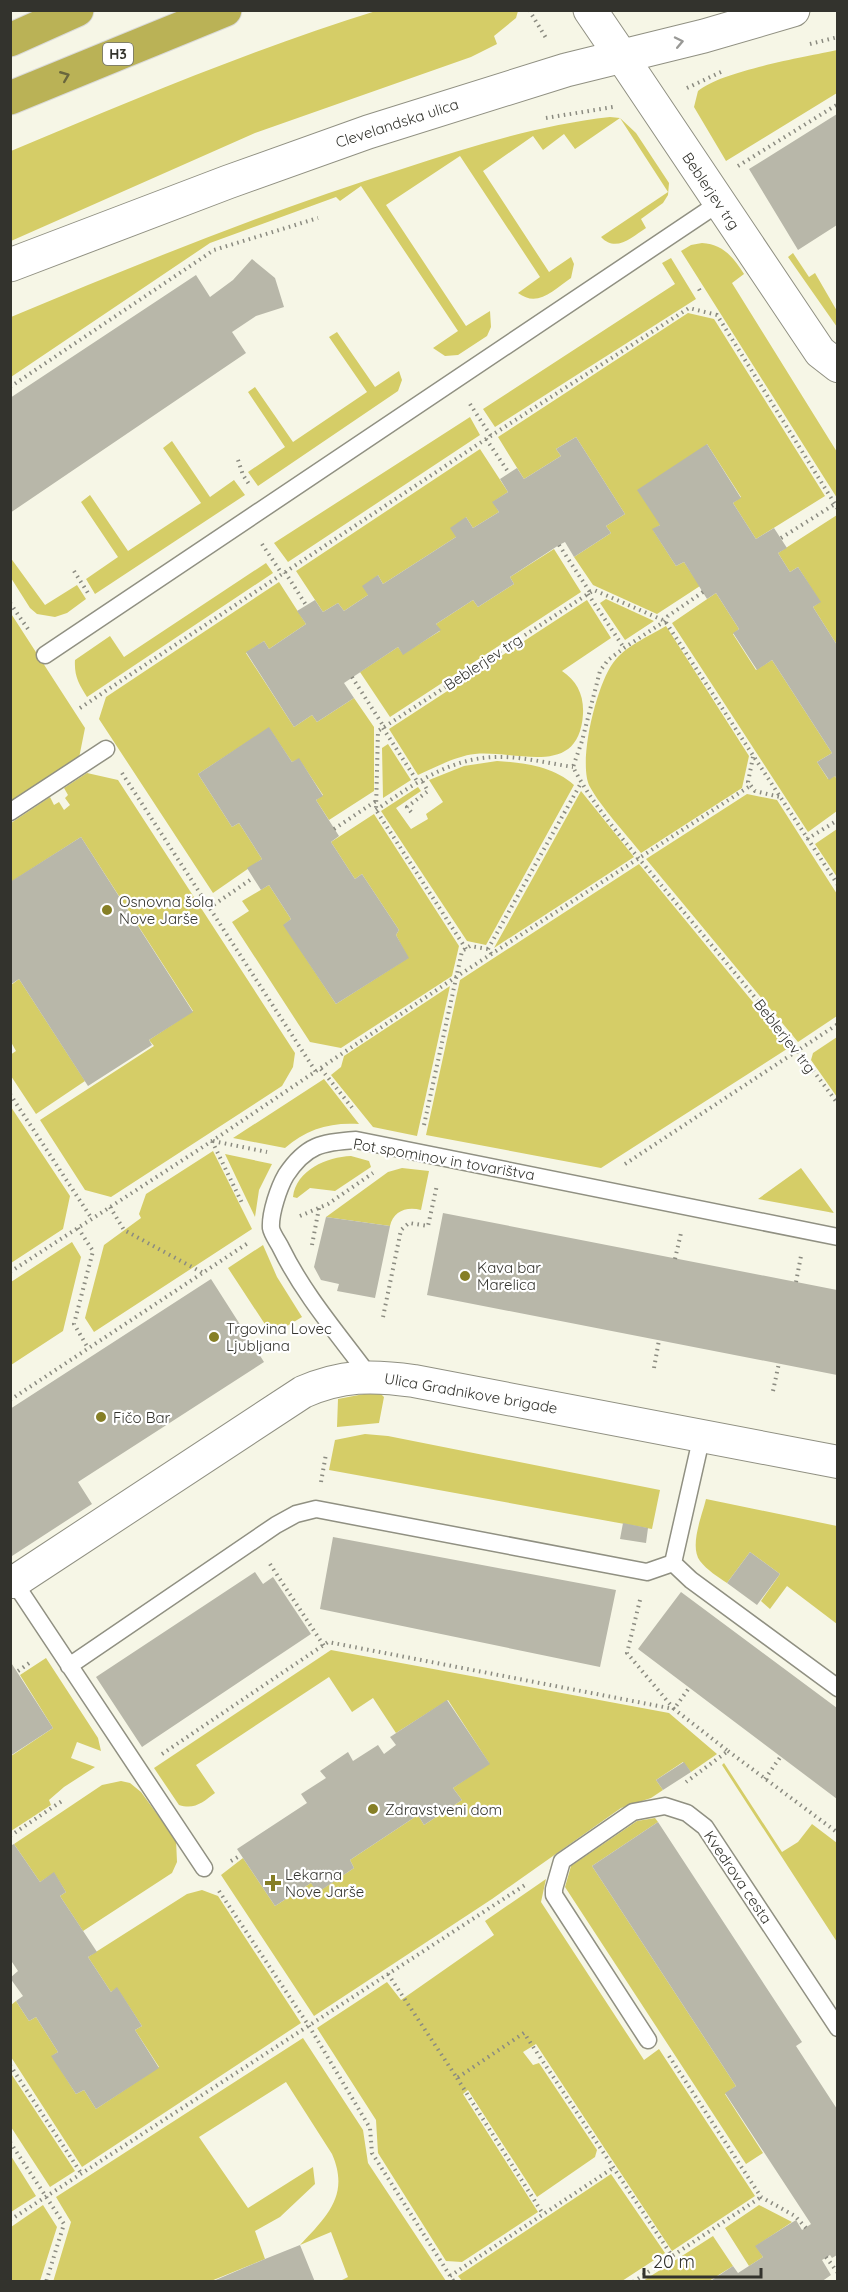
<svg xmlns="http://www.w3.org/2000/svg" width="848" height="2292" font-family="Quicksand,sans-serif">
	<rect width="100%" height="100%" fill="#f6f6e6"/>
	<path fill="#d5cd67" d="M 379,10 L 518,11 L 516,18 L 494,36 L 497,44 L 471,57 L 255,133 L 11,241 L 11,151 C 132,100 253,49 379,10 Z
		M 837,50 L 837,93 L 726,161 L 694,107 L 698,91 C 721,71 805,57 837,50 Z
		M 610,117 L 620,118 L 636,133 L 669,183 L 668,195 L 663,203 L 641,219 L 646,228 C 632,237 616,253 601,237 L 668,192 L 620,118 L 575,149 L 564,134 L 543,150 L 533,136 L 483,171 L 549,272 L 571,257 L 574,264 L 571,278 C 553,290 538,308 518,293 L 540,277 L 460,156 L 386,205 L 466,326 L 490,311 L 491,327 L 487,336 L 458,355 L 445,356 L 433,348 L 458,331 L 361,186 L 340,201 L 336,197 L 210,243 L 11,377 L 11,317 C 140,263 268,211 402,169 C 470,147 538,125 610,117 Z
		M 702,243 C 723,244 733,257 744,274 L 732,283 L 837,452 L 837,498 L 681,251 L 691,245 Z
		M 793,253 L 809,277 L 815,273 L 837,311 L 837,327 L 788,257 Z
		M 671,258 L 696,299 L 495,427 L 483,409 L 675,284 L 662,263 Z
		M 688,313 L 714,319 L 825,496 L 756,539 L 733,503 L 741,497 L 707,444 L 660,525 L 653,530 L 676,566 L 684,562 L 700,586 L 657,614 L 593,585 L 574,557 L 611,533 L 606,526 L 625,514 L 576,437 L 556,449 L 561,456 L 524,479 L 498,437 Z
		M 337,332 L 375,387 L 399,371 L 402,380 L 398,391 L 258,486 L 248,472 L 285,447 L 248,392 L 255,387 L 293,442 L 367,392 L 329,337 Z
		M 470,417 L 480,435 L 288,562 L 274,543 Z
		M 172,441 L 210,497 L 234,480 L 245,495 L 95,594 L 86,579 L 118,557 L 81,502 L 90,495 L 128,551 L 201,503 L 163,448 Z
		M 480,449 L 508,492 L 493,502 L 499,512 L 473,528 L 466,517 L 456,537 L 383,584 L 378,575 L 368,595 L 344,611 L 338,603 L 323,612 L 296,571 Z
		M 837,515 L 838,516 L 837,645 L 813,607 L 820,602 L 798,567 L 790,572 L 778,553 Z
		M 554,549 L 581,592 L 390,717 L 360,672 L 398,647 L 403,654 L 440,631 L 436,624 L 473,600 L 478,607 L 514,584 L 510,577 Z
		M 10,557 L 45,605 L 77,585 L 86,599 L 67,613 L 55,617 L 37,614 L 30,608 L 11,578 Z
		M 266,563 L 273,573 L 87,697 C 79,684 74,676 75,660 L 110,636 L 124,657 Z
		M 279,582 L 306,624 L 269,649 L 264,641 L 246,653 L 294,727 L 312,715 L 317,722 L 354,698 L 374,727 L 374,791 L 329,820 L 316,800 L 323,795 L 299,759 L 292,762 L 269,728 L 198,774 L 232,827 L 239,823 L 262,859 L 213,893 L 99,719 L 106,697 Z
		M 716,593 L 739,629 L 733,634 L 756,670 L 772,660 L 832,753 L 817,762 L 828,779 L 835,776 L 837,780 L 837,811 L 808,832 L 672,623 Z
		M 606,599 L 654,621 L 625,640 L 600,603 Z
		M 587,600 L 611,638 L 562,671 C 577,681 584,695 583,714 C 579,779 517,750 475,754 C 456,756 436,767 418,775 L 389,729 Z
		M 10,612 L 85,728 L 79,758 L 10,802 Z
		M 666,626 L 749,756 L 742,788 L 641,853 C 626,834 601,807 590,787 C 577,763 597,684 613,663 C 625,646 648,637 666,626 Z
		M 388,744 L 411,780 L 383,798 L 382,748 Z
		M 497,761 C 525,763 553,766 574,785 L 486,945 L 467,941 L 381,811 L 418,787 L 421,791 L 396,808 L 411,829 L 428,819 L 426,814 L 443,802 L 429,780 L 464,766 Z
		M 87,773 L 118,780 L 295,1053 L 293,1067 L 282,1086 L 111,1197 L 85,1190 L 40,1120 L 154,1046 L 149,1040 L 193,1011 L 81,837 L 11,882 L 11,823 L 50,797 L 54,805 L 59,802 L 64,810 L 70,805 L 65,798 L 68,795 L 64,788 Z
		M 581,791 L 634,857 L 494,948 Z
		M 747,794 L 777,800 L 837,894 L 837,1016 L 798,1042 L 646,859 Z
		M 374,814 L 459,946 L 452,976 L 341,1048 L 310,1042 L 232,922 L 249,911 L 242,901 L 269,885 L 291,919 L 284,925 L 336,1004 L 408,958 L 396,935 L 399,930 L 362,874 L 355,879 L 331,842 Z
		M 837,829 L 837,877 L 815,844 Z
		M 639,864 L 790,1047 L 601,1168 L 426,1135 L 460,980 Z
		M 19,979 L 85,1081 L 36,1114 L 11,1076 L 10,1055 L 16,1051 L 11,1042 L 11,985 Z
		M 450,986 L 417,1136 L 373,1127 L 331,1075 L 341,1067 L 344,1056 Z
		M 837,1037 L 837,1097 L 811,1060 L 813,1053 Z
		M 324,1079 L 359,1124 C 331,1122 306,1129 285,1148 L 233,1138 Z
		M 11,1107 L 70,1196 L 63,1229 L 11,1263 Z
		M 213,1151 L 252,1229 L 94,1332 L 85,1318 L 104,1245 L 141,1218 L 139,1214 L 146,1194 Z
		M 225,1154 L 272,1164 L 259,1190 L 255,1217 Z
		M 351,1156 L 369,1161 L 371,1167 L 335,1191 L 310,1188 L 297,1198 L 293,1197 C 296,1170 327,1157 351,1156 Z
		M 402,1168 L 429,1171 L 421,1210 C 407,1206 393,1211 390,1226 L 326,1217 L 388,1172 Z
		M 801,1168 L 834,1213 L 758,1199 Z
		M 72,1242 L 81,1257 L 63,1331 L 11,1365 L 11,1282 Z
		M 263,1245 L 277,1277 L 302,1317 L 272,1335 L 228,1268 Z
		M 364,1394 L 381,1394 L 384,1397 L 379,1423 L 337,1427 L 338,1399 Z
		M 365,1434 L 388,1436 L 660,1490 L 652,1529 L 329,1470 L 335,1440 Z
		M 706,1499 L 837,1526 L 837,1624 L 787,1586 L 770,1609 L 761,1601 L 780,1574 L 750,1552 L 727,1583 C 718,1577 707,1570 700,1561 C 689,1546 702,1516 706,1499 Z
		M 331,1650 L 669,1713 L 717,1754 L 691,1772 L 683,1762 L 656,1780 L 663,1790 L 651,1798 L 621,1808 L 492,1899 L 314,2016 L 221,1875 L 243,1858 L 275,1906 L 311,1883 L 318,1892 L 354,1868 L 350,1860 L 418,1815 L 424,1825 L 462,1800 L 453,1788 L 489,1763 L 448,1700 L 396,1733 L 373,1698 L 352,1712 L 329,1677 L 196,1765 L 215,1793 C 203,1802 195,1810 179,1805 L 154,1768 Z
		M 46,1658 L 98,1738 L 101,1751 L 77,1742 L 71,1758 L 95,1767 L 64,1787 L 49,1800 L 51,1805 L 11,1831 L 11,1756 L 53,1728 L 20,1675 Z
		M 724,1763 L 782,1852 L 798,1842 L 812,1824 L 837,1843 L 837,1942 L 722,1765 Z
		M 121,1781 L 130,1783 L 141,1792 L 176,1840 L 177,1862 L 172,1873 L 83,1931 L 60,1896 L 66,1892 L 54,1873 L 40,1882 L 14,1844 L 102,1785 Z
		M 655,1818 L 658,1822 L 592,1866 L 736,2086 L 725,2094 L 763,2153 L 746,2164 L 565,1887 L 571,1866 L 637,1821 Z
		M 546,1879 L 541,1902 L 644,2060 L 659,2049 L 755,2196 L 672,2251 L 536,2044 L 523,2052 L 533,2065 L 539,2063 L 597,2150 L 595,2157 L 537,2197 L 468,2090 L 463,2094 L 538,2212 L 462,2262 L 446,2261 L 378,2153 L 376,2120 L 317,2028 L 387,1982 L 401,2000 L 494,1935 L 485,1921 Z
		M 202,1890 L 218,1896 L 301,2023 L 82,2167 L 11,2057 L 11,2005 L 16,2001 L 29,2021 L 36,2017 L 58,2052 L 52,2056 L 76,2094 L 84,2090 L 96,2109 L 159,2067 L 135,2030 L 142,2026 L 117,1988 L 111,1992 L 88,1957 L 187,1894 Z
		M 303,2038 L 363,2130 L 368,2163 L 446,2281 L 340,2281 L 348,2277 L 331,2232 L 300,2245 C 327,2216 350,2195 332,2154 L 286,2082 L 199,2137 L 248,2208 L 313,2167 L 315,2184 L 280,2217 L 255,2231 L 265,2259 L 211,2281 L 53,2282 L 71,2222 L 56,2197 Z
		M 10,2072 L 75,2171 L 50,2187 L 11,2127 Z
		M 11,2156 L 36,2196 L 11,2212 L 10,2212 Z
		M 611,2174 L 665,2253 L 622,2281 L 462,2281 L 458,2276 Z
		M 43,2205 L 57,2227 L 40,2281 L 12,2281 L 11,2227 Z
		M 759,2205 L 792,2222 L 756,2246 L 763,2257 L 749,2266 L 725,2228 Z
		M 713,2236 L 733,2266 L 709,2281 L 643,2281 Z"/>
	<path fill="#b8b7a9" d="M 837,114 L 837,225 L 798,250 L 749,169 Z
		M 252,259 L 275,278 L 284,307 L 256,316 L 232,332 L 246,353 L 10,513 L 10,398 L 196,275 L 210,297 L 233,280 Z
		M 576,437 L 625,514 L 606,526 L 611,533 L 574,557 L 565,542 L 559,545 L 510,577 L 514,584 L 478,607 L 473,600 L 436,624 L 441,630 L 403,655 L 398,647 L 344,683 L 354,698 L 317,722 L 312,715 L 294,727 L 246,652 L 264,641 L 269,649 L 306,624 L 297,611 L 315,600 L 323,612 L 338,603 L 344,611 L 368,595 L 362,586 L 378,575 L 383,584 L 456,537 L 450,528 L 466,517 L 473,528 L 499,512 L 492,502 L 508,492 L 500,479 L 517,468 L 524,479 L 561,456 L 556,449 Z
		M 707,444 L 741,498 L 733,503 L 756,539 L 774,528 L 787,548 L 778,553 L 790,572 L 798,567 L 821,602 L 813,607 L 837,645 L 837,780 L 835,776 L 829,780 L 817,762 L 832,753 L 772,660 L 757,670 L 733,633 L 739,629 L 716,593 L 707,599 L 684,562 L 676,566 L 652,529 L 660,525 L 637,490 Z
		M 269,727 L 292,762 L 299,758 L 323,796 L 316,800 L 339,836 L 331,842 L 355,879 L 362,874 L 399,930 L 396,935 L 409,958 L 336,1004 L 283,925 L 291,919 L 269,885 L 261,890 L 247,868 L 262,859 L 239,823 L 232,827 L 198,774 Z
		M 81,837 L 193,1012 L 149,1040 L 152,1045 L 88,1086 L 19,979 L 10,985 L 10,882 Z
		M 443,1213 L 837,1290 L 837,1375 L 427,1295 Z
		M 326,1217 L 390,1226 L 375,1298 L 337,1291 L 339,1284 L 321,1280 L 314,1267 Z
		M 211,1279 L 264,1362 L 78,1482 L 92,1504 L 12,1556 L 10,1409 Z
		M 623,1523 L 648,1528 L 646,1543 L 620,1539 Z
		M 333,1537 L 616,1590 L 600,1667 L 320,1609 Z
		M 750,1552 L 780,1574 L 757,1605 L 727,1583 Z
		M 255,1572 L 263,1584 L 273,1577 L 311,1634 L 142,1747 L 96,1677 Z
		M 681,1592 L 837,1708 L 837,1799 L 638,1649 Z
		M 10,1661 L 53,1728 L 10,1756 Z
		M 447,1700 L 490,1764 L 453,1788 L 462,1800 L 424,1825 L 418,1815 L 350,1860 L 354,1868 L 317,1893 L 311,1883 L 275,1906 L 237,1849 L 307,1803 L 301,1794 L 326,1778 L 320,1771 L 348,1752 L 353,1761 L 378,1745 L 384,1754 L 396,1745 L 390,1737 Z
		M 684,1762 L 691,1772 L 663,1790 L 656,1780 Z
		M 658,1822 L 802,2042 L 796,2046 L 837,2109 L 837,2255 L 832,2258 L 830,2255 L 822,2260 L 831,2275 L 821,2282 L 709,2282 L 733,2266 L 738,2273 L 763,2257 L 755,2246 L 796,2220 L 802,2230 L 811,2224 L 725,2093 L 736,2086 L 592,1866 Z
		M 14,1844 L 40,1882 L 54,1872 L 66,1892 L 60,1896 L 97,1952 L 88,1957 L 111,1992 L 117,1987 L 142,2026 L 135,2030 L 159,2068 L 96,2109 L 84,2090 L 76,2094 L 51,2056 L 58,2052 L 36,2017 L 29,2021 L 16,2001 L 23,1996 L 10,1978 L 18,1971 L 10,1959 L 10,1846 Z
		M 300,2245 L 315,2282 L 211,2282 L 265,2259 Z"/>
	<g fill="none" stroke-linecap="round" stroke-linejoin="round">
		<g stroke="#909082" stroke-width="19">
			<path id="service" d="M 45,655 L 719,203
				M 10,812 L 106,749
				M 370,1377 C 339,1335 304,1295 281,1248 C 278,1242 272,1234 271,1228 C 270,1213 279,1187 286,1175 C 306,1145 322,1142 356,1140 L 838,1237
				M 673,1563 L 691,1580 L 838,1688
				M 673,1563 L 702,1435
				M 14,1582 L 204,1868
				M 69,1666 L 276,1525 L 296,1514 L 316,1509 L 647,1572 L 673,1563
				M 648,2040 L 554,1895 L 554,1889 L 562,1861 L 633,1812 L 665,1806 L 687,1813 L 705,1827 L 838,2028"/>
		</g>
		<g stroke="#909082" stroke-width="34">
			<path id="minor" d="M 622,57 L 820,352 L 838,366
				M 14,1582 L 303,1392 C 342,1375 372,1375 414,1381 L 838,1462"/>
		</g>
		<g stroke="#909082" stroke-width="35">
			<path id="tertiary" d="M 590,10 L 622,57
				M 10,265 L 228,182 L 368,132 L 566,70 L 704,36 L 793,10"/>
		</g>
		<g stroke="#dadad9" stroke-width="35">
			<path id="trunk" d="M 10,40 L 77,10
				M 10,98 L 225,10"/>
		</g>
		<path stroke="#8b8b80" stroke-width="4" stroke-dasharray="1.5 4.5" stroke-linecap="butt" d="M 529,10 L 546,38
			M 810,44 L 838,37
			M 687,88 L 721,72
			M 546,118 L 613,107
			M 738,166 L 838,104
			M 699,289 L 701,293
			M 10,387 L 214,250 L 318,218
			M 470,404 L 491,436
			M 486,439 L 509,473
			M 238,460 L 243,475 L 249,484
			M 781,538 L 835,504
			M 262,544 L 282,574
			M 559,545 L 590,592
			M 74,571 L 88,593
			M 285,572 L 306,605
			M 703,592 L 668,616 L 665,621 L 624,648 L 608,660 L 600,671 L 582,741 L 573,767 C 595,810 635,853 666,891 C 725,961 784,1030 838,1104
			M 588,594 L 624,648
			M 10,603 L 30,632
			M 352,677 L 384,727
			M 80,708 L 486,439 L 689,308 L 717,315 L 838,509
			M 383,728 L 417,781
			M 753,757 L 748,782 L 755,791 L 780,797
			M 122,773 L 316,1072
			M 376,810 C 412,785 448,759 494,757 C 520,756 547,763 573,767
			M 411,812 L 407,807 L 428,791 L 421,779
			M 334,829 L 376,801
			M 807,839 L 838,820
			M 209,908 L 253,878
			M 466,949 L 376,810 L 378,731 L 594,590 L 665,621 L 838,885
			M 488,949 L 581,783
			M 321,1069 L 354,1110
			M 10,1094 L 92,1219
			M 424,1125 L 462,951 L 470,946 L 488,949 L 492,955
			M 212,1141 L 243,1205
			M 213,1141 L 267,1152
			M 625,1164 L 838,1024
			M 110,1207 L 124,1230 L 203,1273
			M 300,1216 L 328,1204 L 373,1173
			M 78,1228 L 93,1251 L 74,1324 L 88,1348
			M 312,1245 L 319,1208
			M 675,1259 L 681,1233
			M 10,1272 L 212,1141 L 456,977 L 750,786
			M 796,1282 L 801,1256
			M 383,1317 L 401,1230 L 409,1223 L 428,1226 L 437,1185
			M 654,1368 L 659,1340
			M 773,1391 L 779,1363
			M 10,1400 L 248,1243
			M 321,1482 L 326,1454
			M 270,1564 L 324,1646
			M 640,1600 L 627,1653 L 674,1709 L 689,1688
			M 18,1671 L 32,1661
			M 728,1751 L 838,1833
			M 162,1754 L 328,1642 L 674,1709 L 728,1751 L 686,1782
			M 765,1779 L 781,1756
			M 10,1836 L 62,1801
			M 231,1861 L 241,1855
			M 219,1891 L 309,2026 L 370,2128 L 372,2153 L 454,2282
			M 388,1974 L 457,2078 L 524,2033 L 672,2256
			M 669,2056 L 761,2197 L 795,2216 L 806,2228
			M 10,2065 L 81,2173
			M 457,2078 L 543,2214
			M 10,2142 L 64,2224 L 46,2282
			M 10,2220 L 525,1885
			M 826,2257 L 838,2273
			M 450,2276 L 613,2168
			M 633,2282 L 761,2197"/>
		<use href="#service" stroke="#fff" stroke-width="16"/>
		<use href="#minor" stroke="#fff" stroke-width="32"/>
		<use href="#tertiary" stroke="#fff" stroke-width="33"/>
		<use href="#trunk" stroke="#bab256" stroke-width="33"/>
	</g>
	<defs><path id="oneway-chevron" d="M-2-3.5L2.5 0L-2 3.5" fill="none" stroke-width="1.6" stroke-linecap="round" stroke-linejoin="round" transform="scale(1.5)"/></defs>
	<use stroke="#999996" href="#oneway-chevron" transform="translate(679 42) rotate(-12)"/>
	<use stroke="#69663d" href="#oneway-chevron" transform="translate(65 76) rotate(-22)"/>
	<g fill="#867f26" stroke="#fff" stroke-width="2">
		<circle cx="107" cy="910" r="6"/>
		<circle cx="465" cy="1276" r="6"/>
		<circle cx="214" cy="1337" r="6"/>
		<circle cx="101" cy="1417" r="6"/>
		<circle cx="373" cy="1809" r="6"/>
		<path d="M270 1874h6v6h6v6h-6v6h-6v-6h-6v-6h6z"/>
	</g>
	<g text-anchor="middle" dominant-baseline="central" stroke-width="4.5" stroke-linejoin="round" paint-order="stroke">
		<rect fill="#fff" stroke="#70706c" stroke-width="1.5" x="103" y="43" width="30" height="22" rx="4.5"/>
		<g font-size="14" font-weight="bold" fill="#33332d">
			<text x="118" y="54">H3</text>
		</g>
		<g font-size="15" fill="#33332d" stroke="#fff">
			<text transform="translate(397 123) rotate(-18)">Clevelandska ulica</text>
			<text transform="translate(711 191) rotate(56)">Beblerjev trg</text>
			<text transform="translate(483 662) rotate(-33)">Beblerjev trg</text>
			<text transform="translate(785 1036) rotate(52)">Beblerjev trg</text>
			<text transform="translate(444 1159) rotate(10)">Pot spominov in tovarištva</text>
			<text transform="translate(471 1393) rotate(10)">Ulica Gradnikove brigade</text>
			<text transform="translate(738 1877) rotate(56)">Kvedrova cesta</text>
		</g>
		<g font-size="15" fill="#33332d" stroke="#fff" text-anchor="start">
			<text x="119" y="901">Osnovna šola<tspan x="119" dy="17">Nove Jarše</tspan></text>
			<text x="477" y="1267">Kava bar<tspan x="477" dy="17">Marelica</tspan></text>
			<text x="226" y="1328">Trgovina Lovec<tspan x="226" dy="17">Ljubljana</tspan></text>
			<text x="113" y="1417">Fičo Bar</text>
			<text x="385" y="1809">Zdravstveni dom</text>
			<text x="285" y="1874">Lekarna<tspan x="285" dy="17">Nove Jarše</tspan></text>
		</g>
	</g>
	<rect width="848" height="2292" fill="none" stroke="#33332d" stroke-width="24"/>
	<path d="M644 2268v9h117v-9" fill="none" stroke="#33332d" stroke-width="3"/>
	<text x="653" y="2268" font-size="18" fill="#33332d" stroke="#ffffff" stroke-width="4.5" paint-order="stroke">20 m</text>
</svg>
